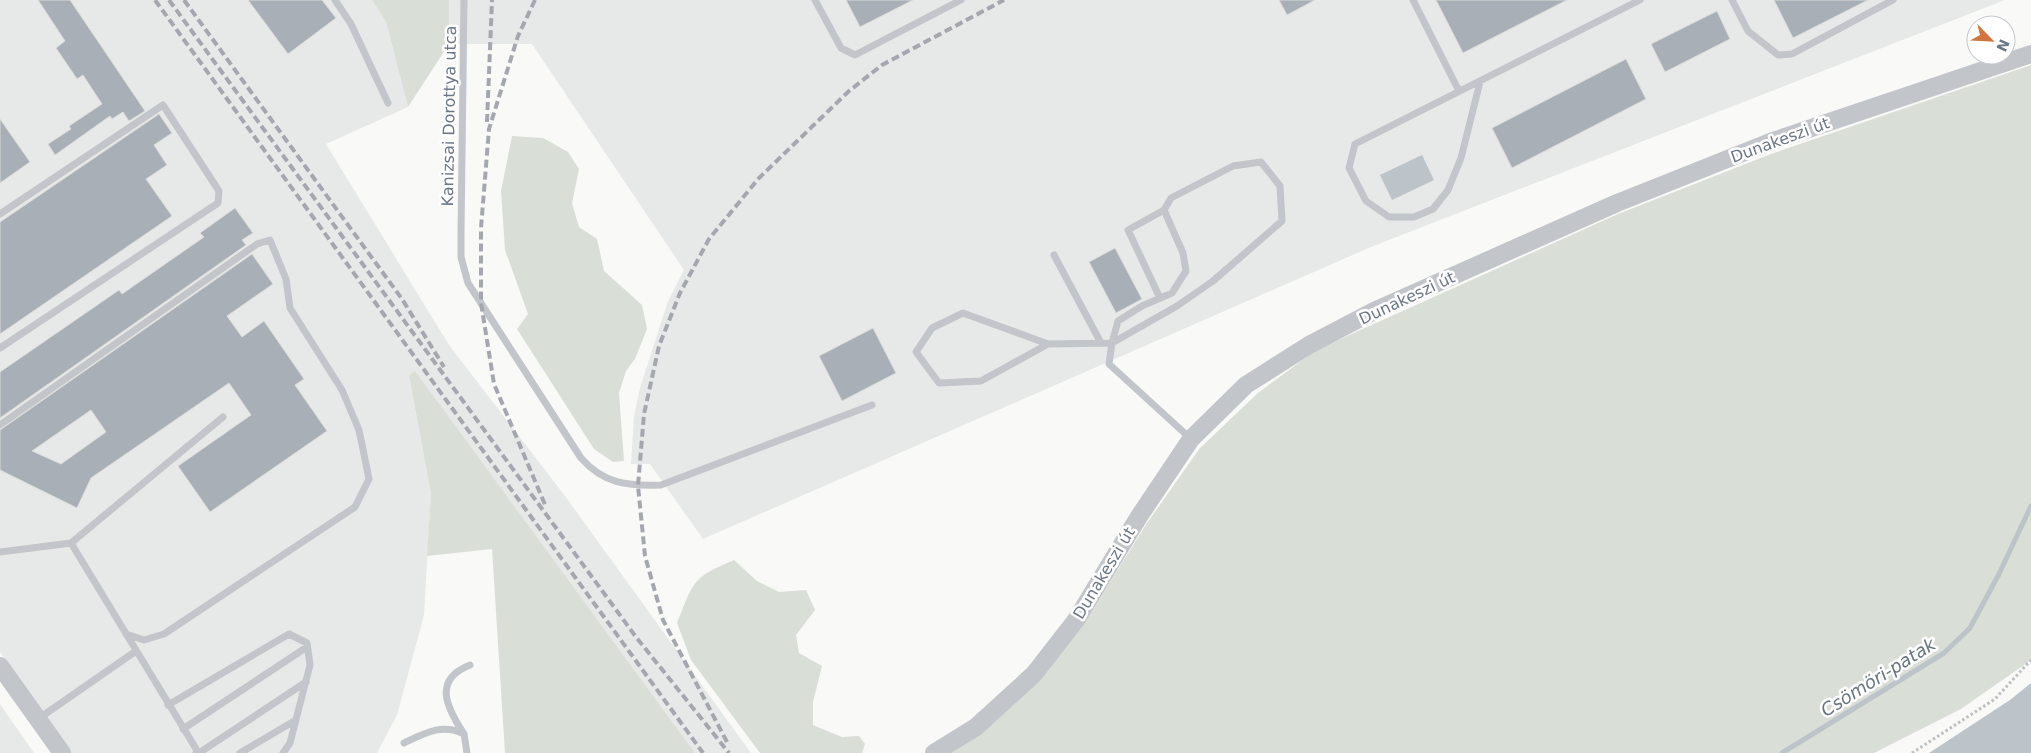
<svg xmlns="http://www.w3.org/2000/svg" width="2031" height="753" font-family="'DejaVu Sans',sans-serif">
	<rect width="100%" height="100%" fill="#f9f9f8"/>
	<path fill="#e7e8e8" d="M 0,0 L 372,0 L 386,22 L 408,107 L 326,144 L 449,345 L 565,496 L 751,753 L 695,753 L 415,372 L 409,377 L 431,494 L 424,615 L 397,715 L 377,753 L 70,753 L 0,652 Z
		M 449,0 L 2005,0 L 1371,247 L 703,539 L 650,464 L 631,464 L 634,416 L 640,388 L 667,304 L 684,270 L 532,44 L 449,44 Z
		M 0,704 L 34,753 L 0,753 Z"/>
	<path fill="#d9ded7" d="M 372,0 L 449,0 L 449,44 L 408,107 L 386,22 Z
		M 2031,65 L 2031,660 L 1961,709 L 1874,753 L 951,753 L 981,733 L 1085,622 L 1147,523 L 1200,448 L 1258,393 L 1316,350 L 1618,214 L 1771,154 Z
		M 512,136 L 543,138 L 568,152 L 579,169 L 572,203 L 579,227 L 597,239 L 604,271 L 642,305 L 647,329 L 635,359 L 626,371 L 619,393 L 624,461 L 613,462 L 594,449 L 517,329 L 528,314 L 505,250 L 501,191 Z
		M 415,371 L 695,753 L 505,753 L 492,549 L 427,556 L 431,494 L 409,376 Z
		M 734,560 L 757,581 L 779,592 L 806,590 L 815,610 L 796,635 L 799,653 L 822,666 L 813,702 L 813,725 L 842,737 L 859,736 L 865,744 L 862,753 L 760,753 L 691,660 L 677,623 C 694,582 691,578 734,560 Z"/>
	<path fill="#bcc3c9" d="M 1422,155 L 1434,180 L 1392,200 L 1380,175 Z
		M 2031,683 L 2031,753 L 1929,753 L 2010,700 Z"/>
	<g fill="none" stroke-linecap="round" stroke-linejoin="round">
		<path stroke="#bcc3c9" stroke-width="5" d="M 1782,753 L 1944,653 L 1970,628 L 1999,574 L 2031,506"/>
	</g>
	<path fill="#a9afb6" stroke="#dbdbda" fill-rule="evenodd" d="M 38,0 L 70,0 L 145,111 L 129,121 L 123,112 L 112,119 L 110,116 L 55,155 L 48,144 L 71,129 L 69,126 L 102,104 L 83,75 L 77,79 L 56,48 L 65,41 Z
		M 248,0 L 322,0 L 336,18 L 288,54 Z
		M 846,0 L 913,0 L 860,27 Z
		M 1279,0 L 1315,0 L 1287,15 Z
		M 1436,0 L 1567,0 L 1463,53 Z
		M 1774,0 L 1868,0 L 1793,38 Z
		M 1717,11 L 1730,39 L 1665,72 L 1651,44 Z
		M 1626,59 L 1646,99 L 1512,168 L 1492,128 Z
		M 159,114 L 172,133 L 154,145 L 167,165 L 146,179 L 172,216 L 0,334 L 0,222 Z
		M 0,119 L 30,162 L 0,183 Z
		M 235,208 L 253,233 L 242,240 L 246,245 L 0,418 L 0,372 L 119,290 L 122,294 L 204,237 L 200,233 Z
		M 1115,248 L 1142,299 L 1116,313 L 1089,262 Z
		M 252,254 L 273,284 L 227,316 L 242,337 L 264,321 L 304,379 L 295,385 L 327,431 L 210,512 L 178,466 L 251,415 L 229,383 L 91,478 L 77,508 L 0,470 L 0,430 ZM 91,410 L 106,432 L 61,464 L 32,451 Z
		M 873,328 L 896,373 L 842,401 L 819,356 Z"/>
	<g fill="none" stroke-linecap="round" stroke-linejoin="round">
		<path stroke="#bcbec1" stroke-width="3" stroke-dasharray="2.5 2.5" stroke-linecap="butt" d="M 1912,753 L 1995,699 L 2031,660"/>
		<path stroke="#c2c5c9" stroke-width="7" d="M 335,0 L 351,24 L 388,103
			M 464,0 L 461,232 L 461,257 L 468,283 L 581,458 C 604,484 627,486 661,485 L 872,405
			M 815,0 L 841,48 L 855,55 L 961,0
			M 1413,0 L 1459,91
			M 1732,0 L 1748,31 L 1778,55 L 1792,54 L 1893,0
			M 1480,82 L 1461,158 L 1448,190 L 1433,209 L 1414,217 L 1389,217 L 1366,201 L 1349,168 L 1355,144 L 1640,0
			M 0,214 L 163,105 L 219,191 L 218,203 L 0,348
			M 1054,255 L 1101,343
			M 1160,298 L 1128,230 L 1164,210
			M 1048,344 L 963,313 L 932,328 L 916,352 L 939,383 L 981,381 L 1048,344 L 1112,343 L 1118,321 L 1142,306 L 1172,293 L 1186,271 L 1183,253 L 1164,210 L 1171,198 L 1233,166 L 1261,162 L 1280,186 L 1282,221 L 1213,281 L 1177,306 L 1112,343 L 1109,364 L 1191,439
			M 0,425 L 257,244 L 270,240 L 286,279 L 290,308 L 342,390 L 359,430 L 369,479 L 355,507 L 164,634 L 144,640 L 126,634
			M 0,552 L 71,543
			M 168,705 L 289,634 L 307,643 L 310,665 L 290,743 L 283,753
			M 38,719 L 136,651
			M 183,729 L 307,647
			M 464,734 C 447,708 432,680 470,665
			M 404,743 C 425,733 442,723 464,734 L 467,753
			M 196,753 L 198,752 L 71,543 L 223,417
			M 199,753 L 306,682
			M 240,753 L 296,720"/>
		<path stroke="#c2c5c9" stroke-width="18" d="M 0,666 L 62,753
			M 934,753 L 976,727 L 1034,674 L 1076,620 L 1140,515 L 1191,439 L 1246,385 L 1309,345 L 1374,311 L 1617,203 L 1770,142 L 2031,54"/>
		<path stroke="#a4a8ae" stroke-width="4" stroke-dasharray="8 4" stroke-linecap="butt" d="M 155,0 L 703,753
			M 169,0 L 636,637 L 729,753
			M 184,0 L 402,299 L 444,367
			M 535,0 L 518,36 L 489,129 L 481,228 L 481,303 L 494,384 L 546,507
			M 487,122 L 492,0
			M 727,742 L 663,620 L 645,556 L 638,486 L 644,414 L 659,346 L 680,293 L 709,239 L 759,178 L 849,91 L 882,65 L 1004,0"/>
	</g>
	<g text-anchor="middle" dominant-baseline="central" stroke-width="5" stroke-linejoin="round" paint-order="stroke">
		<g font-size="16" fill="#6c7785" stroke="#fff">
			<text transform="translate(449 116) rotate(-89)">Kanizsai Dorottya utca</text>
			<text transform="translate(1780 140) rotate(-20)">Dunakeszi út</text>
			<text transform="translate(1407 298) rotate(-25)">Dunakeszi út</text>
			<text transform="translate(1104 573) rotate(-59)">Dunakeszi út</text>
		</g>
		<g font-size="18" font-style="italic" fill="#68767f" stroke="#fff">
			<text transform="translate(1878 677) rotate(-32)">Csömöri-patak</text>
		</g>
	</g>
	<g transform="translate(1991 40) rotate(114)"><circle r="24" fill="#ffffff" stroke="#c4c9ce"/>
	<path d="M0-4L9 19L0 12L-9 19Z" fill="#d07641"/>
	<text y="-8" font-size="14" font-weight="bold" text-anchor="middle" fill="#6c7785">N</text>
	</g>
</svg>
